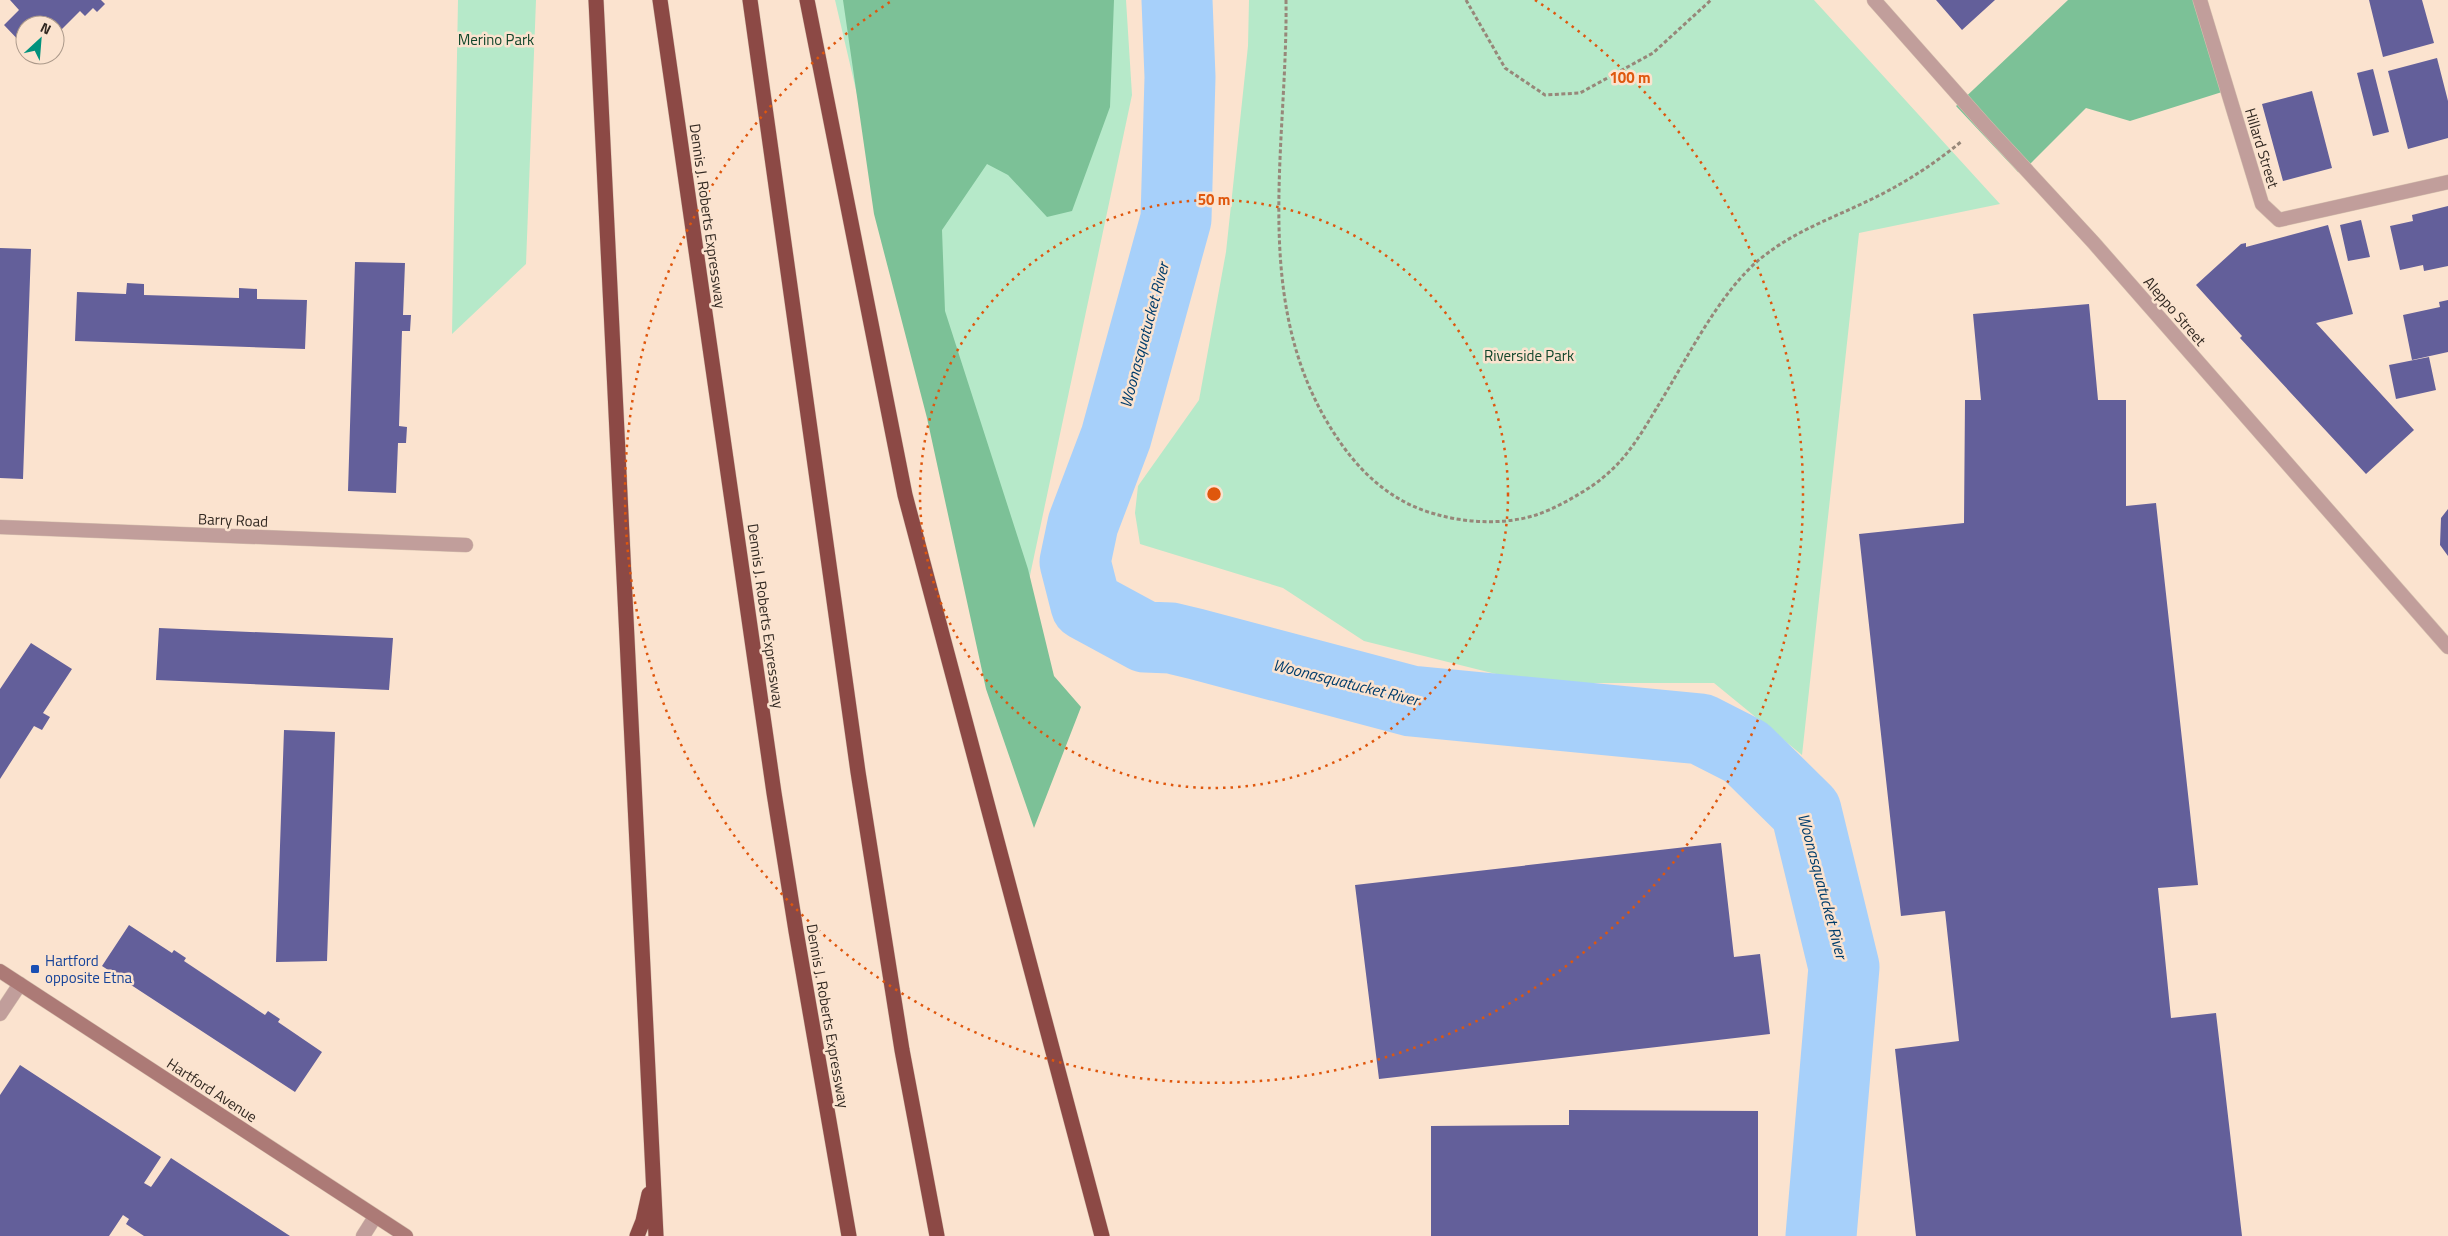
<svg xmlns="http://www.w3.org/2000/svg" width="2448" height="1236" font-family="'Titillium Web',sans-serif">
	<rect width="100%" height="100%" fill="#fbe3cf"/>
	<path fill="#b6e9c9" d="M 458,0 L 536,0 L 526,264 L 452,334 Z
		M 835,0 L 1126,0 L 1132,95 L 1001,712 Z
		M 1249,0 L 1814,0 L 2000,204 L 1859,233 L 1802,755 L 1714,683 L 1532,683 L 1364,641 L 1283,588 L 1140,544 L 1135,513 L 1138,486 L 1199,400 L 1226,252 L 1248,46 Z"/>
	<path fill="#7cc197" d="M 843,0 L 1114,0 L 1110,107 L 1072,211 L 1047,217 L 1008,175 L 987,164 L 942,230 L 945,311 L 1028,569 L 1054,676 L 1081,707 L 1034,828 L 986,689 L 927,418 L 874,214 Z
		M 2068,0 L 2205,0 L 2222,92 L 2130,121 L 2086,108 L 2021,173 L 2018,172 L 1956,106 Z"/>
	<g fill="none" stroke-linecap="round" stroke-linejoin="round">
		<path stroke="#a7d0fa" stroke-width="71" d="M 1177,0 L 1180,77 L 1176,219 L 1116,437 L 1083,524 L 1075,562 L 1086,605 L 1145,637 L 1171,638 L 1196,644 L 1411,701 L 1701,729 L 1746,752 L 1806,811 L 1844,967 L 1821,1236"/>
	</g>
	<path fill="#635f9a" d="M 10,0 L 101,0 L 105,4 L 97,12 L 93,8 L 85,16 L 80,11 L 55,36 L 55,25 L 25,25 L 25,47 L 4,25 L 19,10 Z
		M 1936,0 L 1995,0 L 1962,30 Z
		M 2369,0 L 2422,0 L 2434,43 L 2383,57 Z
		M 2437,58 L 2448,101 L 2448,138 L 2408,149 L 2388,71 Z
		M 2373,69 L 2389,132 L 2373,136 L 2357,73 Z
		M 2312,91 L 2332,168 L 2283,181 L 2262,104 Z
		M 2448,206 L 2448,266 L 2424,271 L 2423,265 L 2400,270 L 2390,226 L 2413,221 L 2412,215 Z
		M 2361,220 L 2370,257 L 2348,261 L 2340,225 Z
		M 2328,225 L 2353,314 L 2316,323 L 2414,430 L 2366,474 L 2240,338 L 2242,336 L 2196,285 L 2241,244 L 2246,243 L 2246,247 Z
		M 0,248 L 31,249 L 23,479 L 0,478 Z
		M 355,262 L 405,263 L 403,315 L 411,315 L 410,331 L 402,331 L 399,426 L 407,427 L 406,443 L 398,443 L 396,493 L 348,491 Z
		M 127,283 L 144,284 L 144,295 L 239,298 L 239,288 L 257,289 L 257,299 L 307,300 L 305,349 L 75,341 L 77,292 L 126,294 Z
		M 2448,300 L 2448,352 L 2412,360 L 2403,315 L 2440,307 L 2439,302 Z
		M 2089,304 L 2098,400 L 2126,400 L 2126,506 L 2156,503 L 2198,885 L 2158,888 L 2171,1018 L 2216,1013 L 2242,1236 L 1916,1236 L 1895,1049 L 1959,1041 L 1945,911 L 1901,916 L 1859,534 L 1964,523 L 1965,400 L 1981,400 L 1973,314 Z
		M 2429,357 L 2436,390 L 2396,399 L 2389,365 Z
		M 2448,509 L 2448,556 L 2440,545 L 2441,518 Z
		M 159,628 L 393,638 L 389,690 L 156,680 Z
		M 31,643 L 72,669 L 43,713 L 50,717 L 42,730 L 34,726 L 0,779 L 0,689 Z
		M 284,730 L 335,732 L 327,961 L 276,962 Z
		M 1721,843 L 1734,957 L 1760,954 L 1770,1034 L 1379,1079 L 1355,885 Z
		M 129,925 L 172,953 L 174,950 L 186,958 L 184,961 L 265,1015 L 268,1011 L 280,1019 L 278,1022 L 322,1052 L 295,1092 L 102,966 Z
		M 20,1065 L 161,1157 L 144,1183 L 151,1187 L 171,1158 L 290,1236 L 144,1236 L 126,1224 L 129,1219 L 123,1215 L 109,1236 L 0,1236 L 0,1095 Z
		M 1569,1110 L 1758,1111 L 1758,1236 L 1431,1236 L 1431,1126 L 1569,1125 Z"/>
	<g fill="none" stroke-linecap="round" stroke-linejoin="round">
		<g stroke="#d7c2b0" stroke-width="15">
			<path id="minor" d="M 1874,0 L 1984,124
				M 2200,0 L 2262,204 L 2279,220 L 2448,182
				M 0,527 L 466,545
				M 0,1014 L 20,984
				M 363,1236 L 375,1217"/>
		</g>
		<g stroke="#d7c2b0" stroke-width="15">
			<path id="tertiary" d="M 1984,124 L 2093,242 L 2448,647"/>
		</g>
		<g stroke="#d7c2b0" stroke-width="15">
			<path id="secondary" d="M 0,971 L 406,1236"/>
		</g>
		<g stroke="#d7c2b0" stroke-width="16">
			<path id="motorway" d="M 596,0 L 656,1236
				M 660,0 L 774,793 L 796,931 L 849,1236
				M 750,0 L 858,772 L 902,1050 L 937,1236
				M 807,0 L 905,495 L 1102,1236
				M 637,1236 L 643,1221 L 649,1194"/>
		</g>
		<path stroke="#978779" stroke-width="3" stroke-dasharray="4 2.5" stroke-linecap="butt" d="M 1286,0 C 1288,153 1246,315 1345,449 C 1368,480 1398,504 1435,514 C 1466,523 1504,525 1536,515 C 1554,509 1575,497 1592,486 C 1623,464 1637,441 1656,409 C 1686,361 1718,294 1760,259 C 1794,231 1833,218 1872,199 C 1905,183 1934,164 1962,141
			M 1466,0 L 1505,68 L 1545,95 L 1580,93 L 1653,53 L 1711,0"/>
		<use href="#minor" stroke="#c19e9b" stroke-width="14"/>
		<use href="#tertiary" stroke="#c19e9b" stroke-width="14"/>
		<use href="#secondary" stroke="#ac7a76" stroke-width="14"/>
		<use href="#motorway" stroke="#8c4945" stroke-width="15"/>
	</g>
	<g fill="none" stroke="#df570d" stroke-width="2.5" stroke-dasharray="2.5 5">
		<circle cx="1214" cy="494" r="294"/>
		<path d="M1535 0A589 589 0 1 1 893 0"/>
	</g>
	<rect fill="#1a4fb4" stroke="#fbe3cf" stroke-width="2" x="30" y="964" width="10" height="10" rx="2.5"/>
	<g text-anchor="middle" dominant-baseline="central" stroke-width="5" stroke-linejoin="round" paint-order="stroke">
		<g font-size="15" fill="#11462b" stroke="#fbe3cf">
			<text x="496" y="39">Merino Park</text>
			<text x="1529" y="355">Riverside Park</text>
		</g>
		<g font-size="15" fill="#322922" stroke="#fbe3cf">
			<text transform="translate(2262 148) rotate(73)">Hillard Street</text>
			<text transform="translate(708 216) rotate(82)">Dennis J. Roberts Expressway</text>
			<text transform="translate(2175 311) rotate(49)">Aleppo Street</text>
			<text transform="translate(233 520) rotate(2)">Barry Road</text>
			<text transform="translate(766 616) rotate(82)">Dennis J. Roberts Expressway</text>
			<text transform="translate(828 1016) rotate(80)">Dennis J. Roberts Expressway</text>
			<text transform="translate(212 1090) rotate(33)">Hartford Avenue</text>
		</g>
		<g font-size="15" fill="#164399" stroke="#fbe3cf" text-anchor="start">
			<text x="45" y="960">Hartford<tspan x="45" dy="17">opposite Etna</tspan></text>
		</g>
		<g font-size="16" font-style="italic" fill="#003d6c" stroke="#fbe3cf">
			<text transform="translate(1144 335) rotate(-75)">Woonasquatucket River</text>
			<text transform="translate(1346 682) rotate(14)">Woonasquatucket River</text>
			<text transform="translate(1823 886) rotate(75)">Woonasquatucket River</text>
		</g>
	</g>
	<circle cx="1214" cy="494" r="8" fill="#df570d" stroke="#fbe3cf" stroke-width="2.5"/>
	<g font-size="15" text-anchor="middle" font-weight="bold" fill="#df570d" stroke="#fbe3cf" stroke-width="5" stroke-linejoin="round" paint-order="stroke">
		<text x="1630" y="83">100 m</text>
		<text x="1214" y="205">50 m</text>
	</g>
	<g transform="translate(40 40) rotate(26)"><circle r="24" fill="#fbe3cf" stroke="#ab998a"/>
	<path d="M0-4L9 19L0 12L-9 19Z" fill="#01927d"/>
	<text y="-8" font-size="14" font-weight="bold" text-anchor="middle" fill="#322922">N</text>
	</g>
</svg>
